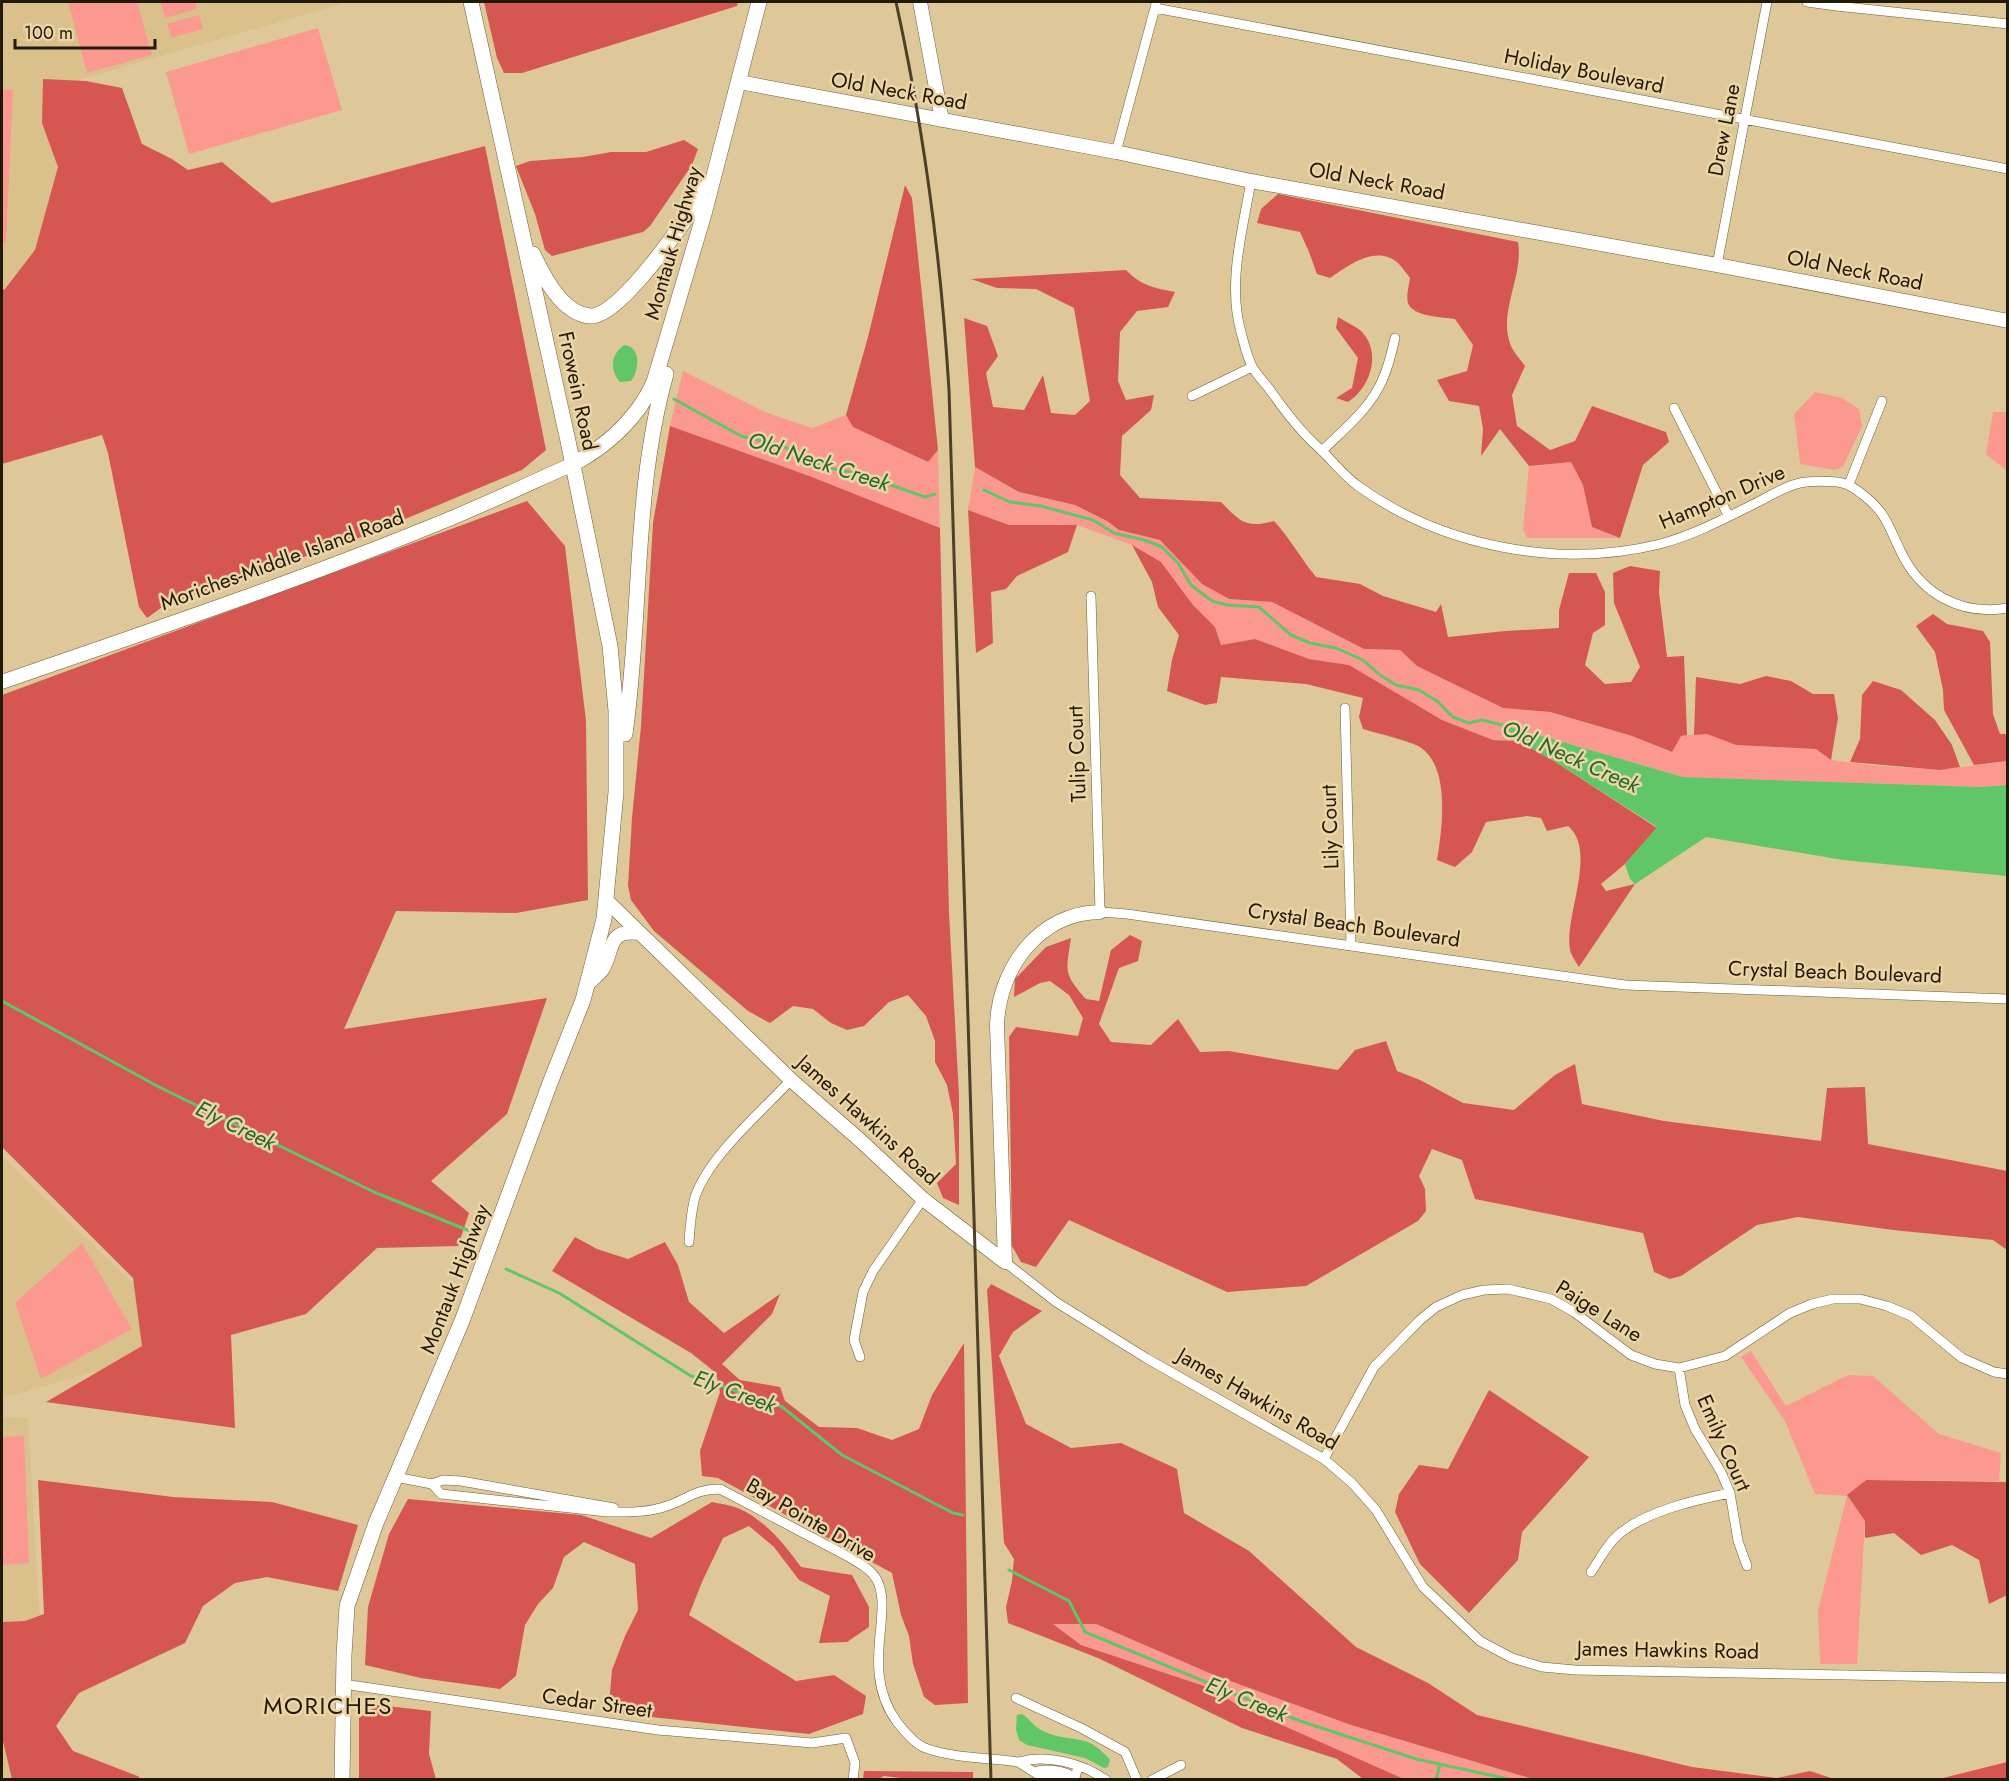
<svg xmlns="http://www.w3.org/2000/svg" width="2009" height="1781" font-family="Jost,sans-serif">
	<rect width="100%" height="100%" fill="#dec89a"/>
	<path fill="#dac08b" d="M 2,2 L 348,2 L 54,87 L 61,280 L 2,296 Z
		M 2,1156 L 194,1344 L 2,1398 Z
		M 2,1417 L 28,1418 L 41,1642 L 59,1779 L 2,1780 Z"/>
	<path fill="#fb9991" d="M 68,2 L 137,2 L 152,55 L 87,73 Z
		M 168,2 L 195,2 L 197,9 L 165,18 L 161,3 Z
		M 199,15 L 203,29 L 171,38 L 167,24 Z
		M 318,28 L 342,110 L 189,154 L 166,72 Z
		M 2,90 L 13,90 L 6,243 L 2,243 Z
		M 683,371 L 765,412 L 812,428 L 846,415 L 853,427 L 928,462 L 938,450 L 940,528 L 812,477 L 670,426 Z
		M 1815,392 L 1842,398 L 1859,409 L 1862,426 L 1843,467 L 1834,470 L 1800,464 L 1794,414 Z
		M 1993,412 L 2007,412 L 2007,471 L 1986,454 Z
		M 1571,462 L 1583,485 L 1592,527 L 1620,538 L 1527,538 L 1523,529 L 1529,466 Z
		M 975,467 L 1019,492 L 1075,505 L 1107,521 L 1119,530 L 1160,540 L 1202,583 L 1228,599 L 1272,602 L 1364,649 L 1400,650 L 1417,666 L 1503,708 L 1549,712 L 1632,736 L 1671,752 L 1681,735 L 1707,734 L 1736,745 L 1816,749 L 1831,760 L 1869,765 L 1940,770 L 2007,761 L 2007,785 L 1980,787 L 1683,777 L 1505,725 L 1518,741 L 1493,740 L 1441,720 L 1349,665 L 1309,659 L 1255,639 L 1221,645 L 1215,627 L 1193,605 L 1161,562 L 1132,545 L 1077,525 L 1009,525 L 968,510 Z
		M 82,1243 L 132,1329 L 41,1379 L 15,1303 Z
		M 1751,1351 L 1786,1406 L 1848,1375 L 1873,1376 L 1939,1434 L 2001,1453 L 1999,1481 L 1866,1480 L 1847,1495 L 1865,1521 L 1857,1664 L 1820,1664 L 1818,1610 L 1847,1496 L 1815,1494 L 1785,1421 L 1741,1357 Z
		M 24,1436 L 29,1563 L 2,1565 L 2,1437 Z
		M 1052,1623 L 1096,1624 L 1214,1675 L 1351,1725 L 1533,1779 L 1404,1779 L 1239,1706 L 1213,1689 L 1081,1645 Z"/>
	<path fill="#d65652" d="M 484,2 L 738,2 L 737,6 L 522,73 L 504,73 L 497,58 Z
		M 43,79 L 86,81 L 122,88 L 142,144 L 172,159 L 188,170 L 222,162 L 272,203 L 485,146 L 546,450 L 522,470 L 367,535 L 165,605 L 147,618 L 139,607 L 108,453 L 102,435 L 2,464 L 2,290 L 5,289 L 35,250 L 58,167 L 42,123 Z
		M 684,140 L 698,149 L 692,165 L 650,226 L 643,232 L 552,256 L 545,250 L 535,214 L 516,166 L 530,161 L 583,157 L 611,152 L 646,152 Z
		M 905,185 L 912,198 L 938,450 L 928,462 L 853,427 L 846,415 L 868,337 Z
		M 1278,194 L 1518,242 C 1524,277 1497,312 1511,346 C 1514,353 1521,360 1525,366 L 1512,395 L 1517,426 L 1550,450 L 1575,441 L 1592,406 L 1666,432 L 1669,442 L 1643,465 L 1620,538 L 1592,527 L 1583,485 L 1571,462 L 1529,466 L 1500,429 L 1481,456 L 1483,429 L 1479,406 L 1449,401 L 1437,380 L 1467,371 L 1473,345 L 1455,319 C 1443,317 1413,317 1408,303 C 1406,297 1409,285 1410,278 C 1406,273 1402,267 1398,263 C 1376,244 1348,266 1330,278 L 1317,274 L 1309,252 L 1300,232 L 1257,223 L 1261,209 Z
		M 1126,270 C 1142,286 1154,288 1175,292 L 1168,307 L 1137,311 L 1120,332 L 1118,381 L 1126,400 L 1154,395 L 1151,410 L 1122,436 L 1120,475 L 1140,498 L 1221,502 C 1240,521 1245,529 1274,521 C 1290,538 1301,559 1316,577 L 1360,584 L 1383,596 L 1436,612 L 1441,604 L 1448,637 L 1505,631 L 1559,628 L 1559,610 L 1569,573 L 1596,573 L 1605,592 L 1605,625 L 1593,633 L 1585,665 L 1605,684 L 1631,682 L 1640,667 L 1614,603 L 1613,573 L 1630,566 L 1660,571 L 1659,592 L 1667,657 L 1684,656 L 1687,735 L 1681,736 L 1672,752 L 1632,736 L 1550,712 L 1503,708 L 1417,666 L 1400,650 L 1364,649 L 1272,602 L 1229,599 L 1202,584 L 1160,540 L 1119,530 L 1107,521 L 1075,505 L 1019,492 L 975,467 L 964,318 L 987,326 L 998,356 L 986,373 L 993,407 L 1024,410 L 1043,375 L 1051,413 L 1075,415 L 1090,401 L 1074,308 L 1036,289 L 997,288 L 971,279 Z
		M 1338,317 C 1345,322 1356,326 1362,332 C 1382,353 1370,388 1348,402 L 1336,398 L 1352,388 L 1358,358 L 1336,328 Z
		M 670,426 L 812,477 L 940,528 L 949,913 L 959,1095 L 959,1205 L 943,1198 L 937,1183 L 956,1164 L 953,1114 L 947,1085 L 935,1062 L 935,1041 L 926,1016 L 908,995 L 889,1002 L 864,1026 L 847,1030 L 831,1023 L 813,1009 L 793,1006 L 770,1023 L 748,1011 L 654,931 L 631,900 L 628,886 L 632,818 L 641,726 L 653,523 Z
		M 527,501 L 565,546 L 586,721 L 588,900 L 516,913 L 396,911 L 344,1029 L 547,998 L 507,1114 L 431,1181 L 469,1213 L 458,1246 L 377,1248 L 306,1314 L 231,1335 L 235,1428 L 46,1402 L 142,1346 L 133,1278 L 2,1147 L 2,695 Z
		M 968,510 L 1009,525 L 1077,525 L 1068,552 L 1017,576 L 1006,589 L 991,592 L 993,643 L 976,653 Z
		M 1132,545 L 1161,562 L 1193,605 L 1215,627 L 1221,645 L 1255,639 L 1309,659 L 1349,665 L 1442,720 L 1493,740 L 1518,741 L 1554,761 L 1657,828 L 1625,864 L 1601,884 L 1606,891 L 1635,884 L 1579,967 C 1576,962 1571,955 1570,950 C 1564,916 1598,851 1568,826 L 1547,831 L 1541,818 L 1527,816 L 1486,822 L 1472,852 L 1455,867 L 1437,860 C 1442,830 1451,767 1420,747 C 1410,741 1376,733 1363,729 L 1359,717 L 1363,698 L 1306,684 L 1221,677 L 1217,703 L 1205,705 L 1167,691 L 1172,660 L 1179,635 L 1158,607 L 1152,582 Z
		M 1933,614 L 1947,624 L 1983,631 L 1990,642 L 1993,714 L 2000,734 L 2007,734 L 2007,761 L 1974,765 L 1944,710 L 1943,690 L 1935,652 L 1916,626 Z
		M 1766,676 L 1791,681 L 1813,694 L 1834,694 L 1838,718 L 1831,760 L 1816,749 L 1736,745 L 1707,734 L 1694,735 L 1696,677 L 1740,684 Z
		M 1873,681 L 1901,690 L 1935,720 L 1952,745 L 1960,767 L 1940,770 L 1850,762 L 1860,739 L 1862,695 Z
		M 1130,935 L 1142,941 L 1138,961 L 1119,968 L 1099,1024 L 1111,1042 L 1151,1045 L 1178,1019 L 1200,1052 L 1229,1051 L 1338,1070 L 1355,1050 L 1386,1041 L 1397,1071 L 1420,1080 L 1463,1103 L 1514,1110 L 1555,1075 L 1575,1064 L 1582,1104 L 1664,1121 L 1821,1141 L 1827,1088 L 1865,1087 L 1868,1144 L 2007,1171 L 2007,1250 L 1993,1240 L 1893,1230 L 1798,1217 L 1757,1225 L 1681,1276 L 1670,1279 L 1654,1272 L 1643,1233 L 1475,1199 L 1462,1160 L 1432,1149 L 1419,1176 L 1425,1189 L 1426,1211 L 1418,1221 L 1306,1286 L 1227,1292 L 1069,1220 L 1036,1267 L 1021,1262 L 1012,1246 L 1009,1037 L 1016,1027 L 1078,1036 L 1083,1018 L 1069,995 L 1050,981 L 1040,983 L 1014,997 L 1015,979 L 1046,947 L 1071,938 C 1066,972 1063,973 1086,999 L 1099,1001 L 1111,950 Z
		M 575,1237 L 597,1249 L 628,1259 L 665,1242 L 678,1265 L 689,1302 L 724,1333 L 780,1294 L 772,1314 L 722,1364 L 740,1380 L 780,1387 L 785,1401 L 819,1427 L 857,1428 L 892,1440 L 919,1429 L 932,1395 L 964,1343 L 968,1703 L 935,1705 L 924,1697 L 913,1664 L 909,1636 L 901,1615 L 892,1573 L 718,1478 L 702,1476 L 700,1451 L 720,1392 L 716,1373 L 691,1353 L 552,1271 Z
		M 991,1284 L 1042,1311 L 1013,1332 L 999,1356 L 1026,1424 L 1071,1448 L 1121,1443 L 1177,1469 L 1184,1513 L 1249,1551 L 1356,1647 L 1428,1683 L 1477,1715 L 1692,1767 L 1777,1778 L 1810,1771 L 1834,1779 L 1533,1779 L 1351,1725 L 1214,1675 L 1096,1624 L 1053,1624 L 1081,1645 L 1213,1689 L 1239,1706 L 1404,1779 L 1363,1779 L 1337,1759 L 1242,1728 L 1098,1658 L 1008,1623 L 1006,1607 L 1012,1581 L 1014,1559 L 1004,1543 L 987,1290 Z
		M 1489,1390 L 1589,1457 L 1522,1532 L 1518,1560 L 1469,1613 L 1420,1564 L 1395,1512 L 1399,1494 L 1419,1465 L 1448,1469 Z
		M 38,1480 L 173,1497 L 272,1502 L 358,1525 L 338,1591 L 267,1577 L 235,1583 L 203,1606 L 185,1643 L 79,1693 L 56,1726 L 73,1751 L 140,1777 L 137,1779 L 12,1779 L 2,1737 L 2,1622 L 25,1621 L 44,1614 Z
		M 1866,1480 L 2007,1482 L 2007,1595 L 1989,1604 L 1979,1560 L 1952,1545 L 1921,1555 L 1894,1533 L 1865,1538 L 1865,1521 L 1847,1495 Z
		M 408,1499 L 581,1515 L 651,1538 L 712,1502 C 721,1504 731,1505 740,1509 C 766,1521 785,1545 801,1567 L 852,1575 L 869,1607 L 869,1627 L 847,1642 L 819,1643 L 830,1596 L 799,1580 L 774,1547 L 749,1526 L 723,1538 L 702,1582 L 689,1615 L 796,1681 L 834,1675 L 866,1696 L 863,1714 L 809,1734 L 615,1713 L 609,1704 L 612,1670 L 625,1636 L 638,1610 L 635,1564 L 584,1542 L 564,1557 L 553,1588 L 538,1604 L 525,1625 L 516,1676 L 500,1689 L 421,1678 L 365,1665 L 368,1607 L 389,1534 Z
		M 378,1705 L 431,1711 L 429,1754 L 436,1779 L 359,1779 L 359,1718 Z
		M 2007,1762 L 2007,1779 L 1939,1779 Z
		M 864,1771 L 973,1772 L 973,1779 L 917,1780 L 884,1776 L 879,1779 L 863,1779 Z"/>
	<path fill="#61c667" d="M 624,345 C 642,347 639,370 631,381 L 620,382 C 609,370 611,354 624,345 Z
		M 1504,725 L 1683,777 L 1980,787 L 2007,785 L 2007,876 L 1843,860 L 1706,837 L 1635,884 L 1630,879 L 1625,864 L 1657,827 L 1554,761 L 1518,741 Z
		M 1022,1714 C 1031,1720 1035,1728 1045,1732 C 1073,1744 1086,1731 1110,1760 L 1108,1767 L 1104,1768 L 1085,1758 L 1027,1745 L 1019,1740 L 1016,1729 L 1017,1715 Z"/>
	<g fill="none" stroke-linecap="round" stroke-linejoin="round">
		<path stroke="#61c667" stroke-width="3" d="M 674,399 L 741,436 L 783,446 L 807,460 L 829,468 L 860,474 L 925,497 L 935,494
			M 984,490 L 1010,502 L 1041,506 L 1093,520 L 1114,533 L 1144,540 L 1162,547 L 1178,563 L 1191,585 L 1212,601 L 1227,605 L 1259,607 L 1291,635 L 1310,643 L 1336,648 L 1363,660 L 1380,675 L 1396,685 L 1419,690 L 1437,701 L 1453,717 L 1469,723 L 1482,720 L 1506,726
			M 2,1001 L 159,1087 L 374,1192 L 477,1234
			M 506,1269 L 559,1293 L 691,1376 L 781,1406 L 842,1455 L 953,1513 L 963,1515
			M 1009,1570 L 1069,1601 L 1085,1632 L 1300,1721 L 1416,1759 L 1513,1780
			M 1436,1780 L 1440,1764"/>
		<g stroke="#715d33" stroke-width="10">
			<path id="street" d="M 1807,2 L 1836,6 L 2008,24
				M 1155,8 L 2008,169
				M 1116,152 L 1156,4
				M 1251,181 C 1243,229 1227,283 1241,332 C 1244,343 1247,358 1253,368 C 1258,377 1267,385 1273,394 C 1287,414 1301,432 1319,448 C 1332,460 1343,475 1358,486 C 1443,547 1559,569 1660,544 C 1694,535 1730,516 1760,501 C 1773,494 1786,486 1800,483 C 1813,480 1826,481 1838,482 C 1849,484 1854,488 1862,494 C 1887,513 1888,526 1901,552 C 1921,594 1961,616 2008,608
				M 1717,265 L 1767,2
				M 1192,396 L 1252,367
				M 1674,408 L 1728,515
				M 1322,451 C 1342,431 1366,412 1379,387 C 1387,372 1391,355 1395,338
				M 1849,484 L 1882,401
				M 1091,596 L 1100,912 L 1127,914 L 1625,985 L 2008,999
				M 1345,708 L 1351,945
				M 689,1242 C 690,1226 691,1212 695,1197 C 709,1156 761,1112 791,1080
				M 1005,1262 L 1056,1302 L 1146,1358 L 1324,1459 L 1352,1483 L 1376,1510 L 1423,1587 L 1480,1641 L 1512,1658 L 1542,1667 L 1575,1670 L 2008,1678
				M 860,1357 L 854,1340 L 863,1292 L 873,1271 L 923,1199
				M 1679,1368 L 1685,1405 L 1695,1429 L 1721,1472 L 1730,1493 L 1738,1541 L 1747,1566
				M 1324,1459 L 1374,1367 L 1420,1320 L 1436,1307 L 1462,1295 L 1484,1290 L 1508,1289 L 1551,1299 L 1574,1312 L 1631,1355 L 1655,1364 L 1679,1368 L 1725,1356 L 1790,1313 L 1812,1304 L 1833,1299 L 1860,1299 L 1887,1306 L 1911,1316 L 1962,1358 L 1994,1372 L 2008,1374
				M 395,1477 L 432,1484 L 443,1480 L 461,1481 L 614,1508
				M 432,1484 L 441,1494 L 607,1512 C 627,1512 647,1513 667,1506 C 688,1499 695,1489 720,1489 L 849,1557 C 860,1564 871,1569 877,1580 C 884,1594 882,1610 881,1625 C 877,1660 875,1692 897,1722 C 904,1731 913,1742 923,1747 C 948,1758 991,1758 1018,1762 C 1047,1754 1082,1763 1106,1780
				M 1591,1572 C 1599,1561 1607,1544 1618,1535 C 1646,1511 1695,1500 1730,1493
				M 343,1684 L 658,1730 L 812,1743 L 846,1738 L 855,1763 L 853,1780
				M 1016,1698 L 1081,1728 L 1125,1752 L 1137,1780
				M 1018,1762 L 1042,1777 L 1065,1780
				M 1034,1772 C 1046,1768 1064,1770 1075,1778 L 1078,1766
				M 1152,1780 L 1181,1765"/>
		</g>
		<g stroke="#715d33" stroke-width="15">
			<path id="secondary" d="M 920,2 L 942,120
				M 739,82 L 1116,152 L 1251,181 L 1717,265 L 2008,321
				M 2,682 C 146,632 290,584 432,526 C 480,507 526,485 573,464
				M 607,901 L 791,1080 L 861,1141 L 923,1199 L 1005,1262
				M 588,984 C 592,979 598,975 602,970 C 614,951 606,929 639,933
				M 1005,1262 L 997,1025 C 999,968 1039,913 1100,912"/>
		</g>
		<g stroke="#715d33" stroke-width="16">
			<path id="primary" d="M 533,254 C 543,276 562,314 590,316 C 621,318 691,212 707,186
				M 573,464 C 607,446 638,418 654,382 L 704,214 L 759,2
				M 625,734 C 642,614 633,491 666,374
				M 342,1780 L 344,1655 L 347,1606 L 376,1523 L 462,1321 L 550,1083 L 583,1000 L 604,919 L 616,792 L 616,711 L 610,646 L 568,441 L 471,2"/>
		</g>
		<use href="#street" stroke="#fff" stroke-width="9"/>
		<use href="#secondary" stroke="#fff" stroke-width="14"/>
		<use href="#primary" stroke="#fff" stroke-width="15"/>
		<path stroke="#4c4128" stroke-width="3" d="M 896,2 C 924,130 941,259 949,390 L 991,1780"/>
	</g>
	<g text-anchor="middle" dominant-baseline="central" stroke-width="5" stroke-linejoin="round" paint-order="stroke">
		<g font-size="21" fill="#221a08" stroke="#ebd5a7">
			<text transform="translate(1584 71) rotate(11)">Holiday Boulevard</text>
			<text transform="translate(899 91) rotate(10)">Old Neck Road</text>
			<text transform="translate(1724 130) rotate(-79)">Drew Lane</text>
			<text transform="translate(1377 181) rotate(10)">Old Neck Road</text>
			<text transform="translate(673 243) rotate(-74)">Montauk Highway</text>
			<text transform="translate(1855 270) rotate(11)">Old Neck Road</text>
			<text transform="translate(578 391) rotate(78)">Frowein Road</text>
			<text transform="translate(1722 497) rotate(-23)">Hampton Drive</text>
			<text transform="translate(282 560) rotate(-20)">Moriches-Middle Island Road</text>
			<text transform="translate(1077 754) rotate(-92)">Tulip Court</text>
			<text transform="translate(1330 827) rotate(-92)">Lily Court</text>
			<text transform="translate(1354 925) rotate(8)">Crystal Beach Boulevard</text>
			<text transform="translate(1835 972) rotate(2)">Crystal Beach Boulevard</text>
			<text transform="translate(868 1120) rotate(42)">James Hawkins Road</text>
			<text transform="translate(455 1279) rotate(-69)">Montauk Highway</text>
			<text transform="translate(1599 1311) rotate(32)">Paige Lane</text>
			<text transform="translate(1258 1399) rotate(30)">James Hawkins Road</text>
			<text transform="translate(1724 1443) rotate(66)">Emily Court</text>
			<text transform="translate(811 1520) rotate(30)">Bay Pointe Drive</text>
			<text transform="translate(1668 1650) rotate(1)">James Hawkins Road</text>
			<text transform="translate(597 1703) rotate(8)">Cedar Street</text>
		</g>
		<g font-size="22" font-style="italic" fill="#24672a" stroke="#ebd5a7">
			<text transform="translate(819 461) rotate(18)">Old Neck Creek</text>
			<text transform="translate(1571 756) rotate(24)">Old Neck Creek</text>
			<text transform="translate(236 1125) rotate(26)">Ely Creek</text>
			<text transform="translate(735 1391) rotate(20)">Ely Creek</text>
			<text transform="translate(1247 1699) rotate(22)">Ely Creek</text>
		</g>
		<g font-size="24" letter-spacing="1.5" fill="#221a08" stroke="#ebd5a7">
			<text x="328" y="1705">MORICHES</text>
		</g>
	</g>
	<rect width="2009" height="1781" fill="none" stroke="#221a08" stroke-width="6"/>
	<path d="M15 39v9h140v-9" fill="none" stroke="#221a08" stroke-width="3"/>
	<text x="24" y="39" font-size="18" fill="#221a08" stroke="#ebd5a7" stroke-width="4.5" paint-order="stroke">100 m</text>
</svg>
